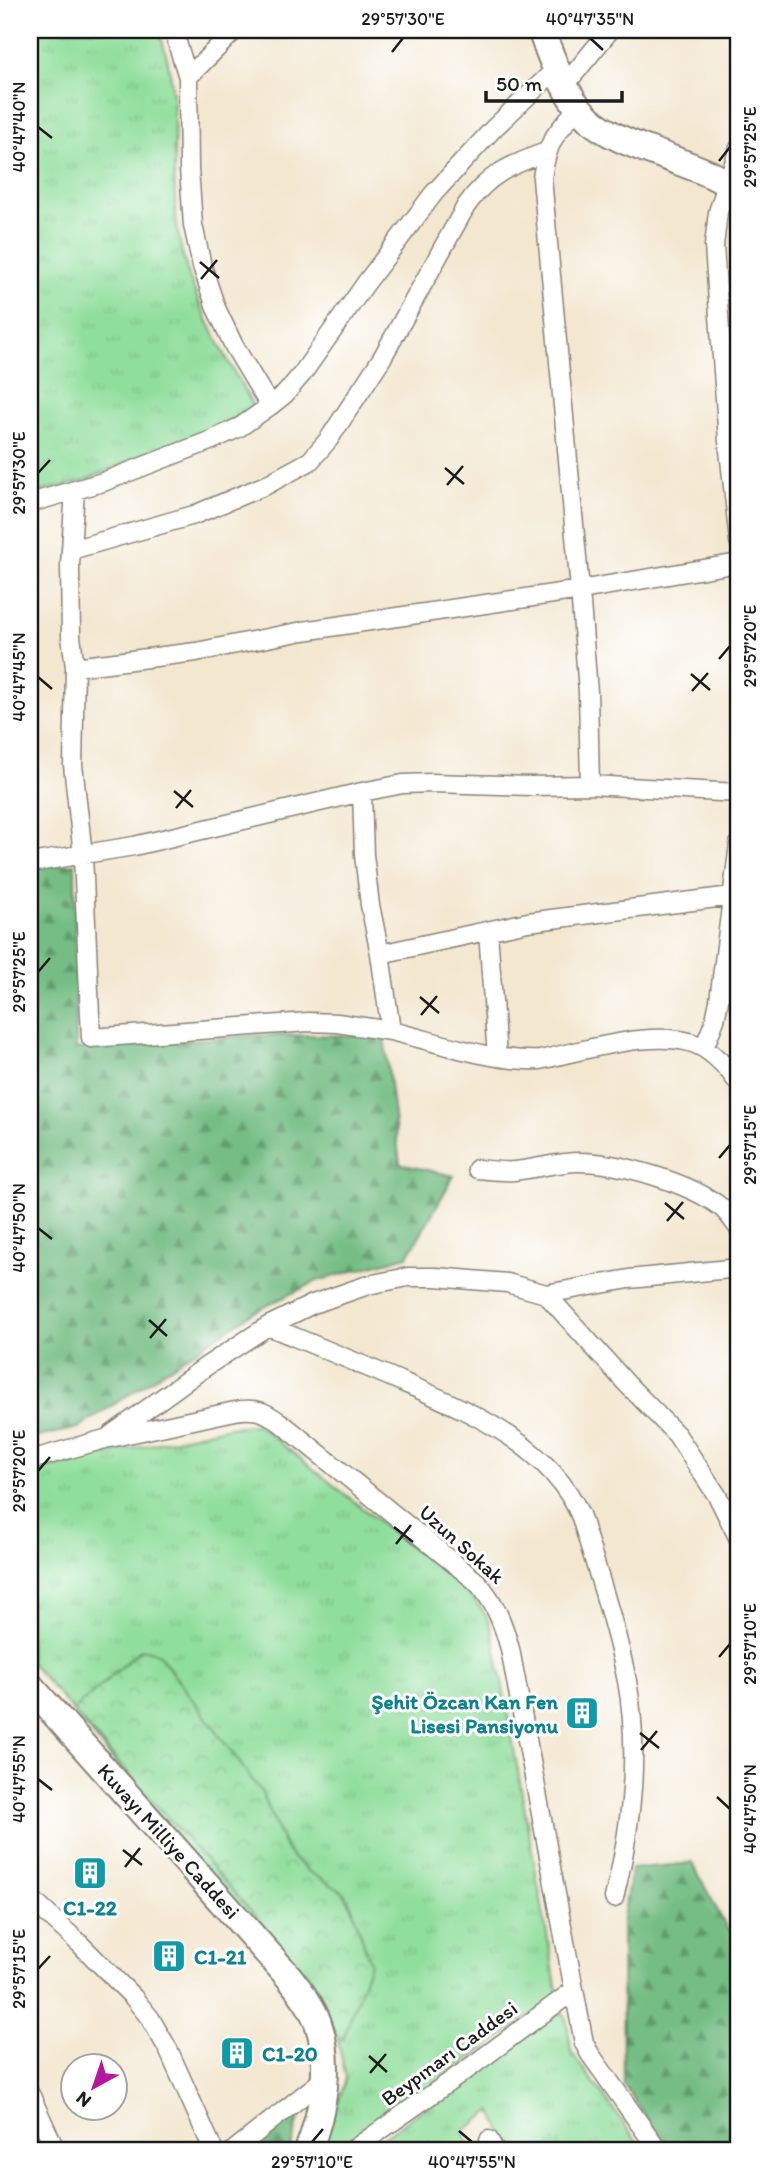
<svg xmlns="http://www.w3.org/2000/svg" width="769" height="2181" font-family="Itim,sans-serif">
	<defs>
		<pattern id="grass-tufts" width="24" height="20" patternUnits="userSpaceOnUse" patternTransform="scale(1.75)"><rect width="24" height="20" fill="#90de9c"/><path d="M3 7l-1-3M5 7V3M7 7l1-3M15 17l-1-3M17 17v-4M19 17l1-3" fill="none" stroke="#7cbe86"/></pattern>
		<pattern id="forest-firs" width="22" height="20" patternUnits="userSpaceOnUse" patternTransform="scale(1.75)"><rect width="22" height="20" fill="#74bd84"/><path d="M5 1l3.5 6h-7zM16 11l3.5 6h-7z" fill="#5e996b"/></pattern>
		<pattern id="park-crowns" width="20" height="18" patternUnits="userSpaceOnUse" patternTransform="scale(1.75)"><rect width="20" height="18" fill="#90de9c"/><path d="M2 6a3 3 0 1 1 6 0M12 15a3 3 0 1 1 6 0" fill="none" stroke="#7cbe86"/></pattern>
	</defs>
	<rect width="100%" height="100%" fill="#fff"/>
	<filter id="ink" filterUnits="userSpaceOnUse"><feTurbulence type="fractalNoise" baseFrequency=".0143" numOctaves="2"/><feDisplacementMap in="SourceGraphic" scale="14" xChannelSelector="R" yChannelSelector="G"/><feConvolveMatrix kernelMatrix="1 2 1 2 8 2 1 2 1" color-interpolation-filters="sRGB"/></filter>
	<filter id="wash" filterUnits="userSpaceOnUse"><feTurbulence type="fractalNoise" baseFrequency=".00686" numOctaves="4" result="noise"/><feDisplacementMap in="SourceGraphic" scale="28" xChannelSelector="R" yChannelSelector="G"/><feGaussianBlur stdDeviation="1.57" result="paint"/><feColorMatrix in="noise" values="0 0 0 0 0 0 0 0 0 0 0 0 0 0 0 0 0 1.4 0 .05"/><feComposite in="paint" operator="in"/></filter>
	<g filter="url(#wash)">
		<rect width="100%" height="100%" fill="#f3e7d0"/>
		<path fill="url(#grass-tufts)" stroke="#567d5c" stroke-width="2" d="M 30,30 L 158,30 C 184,92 169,159 177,225 C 184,288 223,351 253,406 L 228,421 L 195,437 L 152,450 L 84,481 L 30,494 Z
			M 252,1425 L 259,1426 L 460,1586 C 490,1613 490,1621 498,1660 L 558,1996 L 406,2105 L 361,2133 L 323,2149 L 346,2078 L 337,2037 L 73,1711 L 30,1662 L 30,1472 L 229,1427 Z
			M 561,2012 L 565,2016 L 568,2028 L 571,2052 L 644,2151 L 512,2151 L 492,2111 L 463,2131 L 472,2151 L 364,2151 Z"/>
		<path fill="url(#forest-firs)" stroke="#486c50" stroke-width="2" d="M 75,864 L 76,1049 L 259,1035 L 384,1036 L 400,1164 L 454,1176 L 408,1256 L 317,1281 L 254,1312 L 78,1428 L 30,1439 L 30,867 Z
			M 692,1863 L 728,1930 L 739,1932 L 739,2151 L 670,2151 L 623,2084 L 622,1924 L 631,1869 Z
			M 300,2114 L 290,2151 L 249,2151 L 294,2115 Z"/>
		<path fill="url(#park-crowns)" stroke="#567d5c" stroke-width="2" d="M 141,1649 L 158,1653 L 262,1793 L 285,1847 L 294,1859 L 308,1871 L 343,1892 L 352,1907 L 370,1963 L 343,2039 L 337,2037 L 320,1996 L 310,1978 L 73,1711 Z"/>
	</g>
	<g filter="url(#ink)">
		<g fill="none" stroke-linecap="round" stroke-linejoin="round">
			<g stroke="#888276" stroke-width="21">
				<path id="street" d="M 173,30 L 188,77 L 189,169 L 193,225 L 202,266 L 216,308 L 234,346 L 270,406
					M 188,77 L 235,30
					M 565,85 L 610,30
					M 579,107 C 555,134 547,141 542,178 L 580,590 L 588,692 L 590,785
					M 739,148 L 718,212 L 714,246 L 728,441 L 739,541
					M 75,490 L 70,565 L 71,636 L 75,667 L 73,765 L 83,855 L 91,1038 L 308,1022 L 337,1023 L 391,1031
					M 30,503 L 103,482 L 212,440 L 240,427 L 270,406 L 285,394 L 302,374 L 366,283 L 434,193 L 493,129 L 556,69
					M 71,550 L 194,515 L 266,485 L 310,461 L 329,439 L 382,358 L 466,206 C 488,174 511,165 546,152
					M 75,667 L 196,652 L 303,631 L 580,590 L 739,563
					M 362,792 L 364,855 L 370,905 L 380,954 L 391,1031 C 438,1042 492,1062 540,1060 C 582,1051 669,1024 705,1049 C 719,1058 730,1071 739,1084
					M 30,863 L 134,846 L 362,792 L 403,784 L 432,783 L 531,786 L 590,785 L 739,793
					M 488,931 L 497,1057
					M 380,954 L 528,922 L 732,896
					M 704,1048 L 715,1020 L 719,1001 L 739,844
					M 477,1169 C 489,1170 502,1172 514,1171 C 536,1169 557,1162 579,1162 C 619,1162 691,1183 722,1208 C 729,1214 734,1222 739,1229
					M 546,1294 L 627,1384 L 677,1435 L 718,1497 L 739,1539
					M 268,1326 C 314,1345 361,1364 407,1384 C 473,1413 551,1446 581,1517 C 597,1571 616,1626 627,1681 C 640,1752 631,1829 614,1898
					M 111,1435 L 208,1365 L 268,1326 L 313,1304 L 368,1285 L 408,1277 L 436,1277 L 507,1283 L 546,1294 L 629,1279 L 739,1268
					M 30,1460 L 105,1439 L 235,1411 C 261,1406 270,1415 290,1430 L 477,1582 C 495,1602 503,1623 510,1649 L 584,2043 L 590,2054 L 659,2151
					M 30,1898 L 79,1943 L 133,1997 L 150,2018 L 168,2049 L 212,2147 L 205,2151
					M 30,2094 L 56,2151
					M 489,2140 L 495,2151
					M 233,2151 L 325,2078
					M 351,2151 L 465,2071 L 573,1991"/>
			</g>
			<g stroke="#888276" stroke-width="30">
				<path id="secondary" d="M 541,30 C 552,60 565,97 589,119 C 613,140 648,149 677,161 C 699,169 721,177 739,192
					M 30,1686 L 289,1977 C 300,1991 312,2006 318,2023 C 332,2064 323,2112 308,2151"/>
			</g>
			<use href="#street" stroke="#fff" stroke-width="18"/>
			<use href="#secondary" stroke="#fff" stroke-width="26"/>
		</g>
	</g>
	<path fill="none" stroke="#1c1c1c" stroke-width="2.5" d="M 590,38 L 603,50M 392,52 L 403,38M 38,127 L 52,138M 719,161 L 730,147M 200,262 L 219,278M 201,279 L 217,260M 445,468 L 464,484M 38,473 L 50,460M 447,485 L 463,466M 719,659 L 730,646M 691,674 L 710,690M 38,677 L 52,689M 692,691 L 708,673M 174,791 L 193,807M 176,808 L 191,790M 38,972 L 50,958M 420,997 L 439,1013M 421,1015 L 437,996M 719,1158 L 730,1145M 665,1203 L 684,1219M 667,1221 L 683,1202M 38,1228 L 52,1239M 149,1320 L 167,1336M 150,1338 L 166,1319M 38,1471 L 50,1457M 394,1527 L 413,1542M 396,1544 L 411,1525M 719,1657 L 730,1644M 640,1733 L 659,1748M 641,1750 L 657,1731M 38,1779 L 52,1790M 717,1797 L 730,1809M 123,1850 L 142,1865M 125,1867 L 140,1848M 38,1969 L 50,1956M 369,2056 L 387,2072M 370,2073 L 386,2054M 459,2131 L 472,2142M 312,2142 L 323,2129"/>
	<defs>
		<g id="building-square" transform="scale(1.75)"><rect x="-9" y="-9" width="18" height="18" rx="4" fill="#0f9aa8" stroke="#fff"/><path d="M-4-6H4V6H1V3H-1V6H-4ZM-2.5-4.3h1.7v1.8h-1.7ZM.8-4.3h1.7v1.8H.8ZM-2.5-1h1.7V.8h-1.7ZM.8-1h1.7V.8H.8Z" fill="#fff"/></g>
	</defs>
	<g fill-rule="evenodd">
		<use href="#building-square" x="582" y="1713"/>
		<use href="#building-square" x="90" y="1873"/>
		<use href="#building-square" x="169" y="1956"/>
		<use href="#building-square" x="237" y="2053"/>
	</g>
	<g text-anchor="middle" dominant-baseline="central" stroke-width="6" stroke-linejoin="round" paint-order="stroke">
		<g font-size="21" fill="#1c1c1c" stroke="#fff">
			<text transform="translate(462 1544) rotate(42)">Uzun Sokak</text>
			<text transform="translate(169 1841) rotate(48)">Kuvayı Milliye Caddesi</text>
			<text transform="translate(449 2053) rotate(-36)">Beypınarı Caddesi</text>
		</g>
		<g font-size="21" font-weight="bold" fill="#0d838f" stroke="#fff" text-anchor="start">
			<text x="558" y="1701" text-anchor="end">Şehit Özcan Kan Fen<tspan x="558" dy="24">Lisesi Pansiyonu</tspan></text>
			<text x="90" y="1907" text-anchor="middle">C1-22</text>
			<text x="194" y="1956">C1-21</text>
			<text x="262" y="2053">C1-20</text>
		</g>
	</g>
	<rect width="769" height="2181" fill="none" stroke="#fff" stroke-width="77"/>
	<g transform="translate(94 2087) rotate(220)"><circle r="33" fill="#ffffff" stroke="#a4a4a4" stroke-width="2"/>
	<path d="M0-5L12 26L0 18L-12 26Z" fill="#b5179e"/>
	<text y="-10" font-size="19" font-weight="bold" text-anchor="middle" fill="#1c1c1c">N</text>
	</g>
	<path d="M486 91v10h136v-10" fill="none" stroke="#1c1c1c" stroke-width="3.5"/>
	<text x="496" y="91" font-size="21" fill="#1c1c1c" stroke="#ffffff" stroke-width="5" paint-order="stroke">50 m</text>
	<rect x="38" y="38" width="692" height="2104" fill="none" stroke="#1c1c1c" stroke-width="2.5"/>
	<g font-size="18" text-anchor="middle" fill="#1c1c1c">
		<text x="403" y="25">29°57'30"E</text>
		<text x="590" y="25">40°47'35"N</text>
		<text transform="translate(19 127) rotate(-90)" y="6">40°47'40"N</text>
		<text transform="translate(750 147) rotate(-90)" y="6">29°57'25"E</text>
		<text transform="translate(19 473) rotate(-90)" y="6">29°57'30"E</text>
		<text transform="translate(750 646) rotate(-90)" y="6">29°57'20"E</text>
		<text transform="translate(19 677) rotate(-90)" y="6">40°47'45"N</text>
		<text transform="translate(19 972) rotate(-90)" y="6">29°57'25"E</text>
		<text transform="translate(750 1145) rotate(-90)" y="6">29°57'15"E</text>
		<text transform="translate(19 1228) rotate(-90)" y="6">40°47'50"N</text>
		<text transform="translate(19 1471) rotate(-90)" y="6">29°57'20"E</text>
		<text transform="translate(750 1644) rotate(-90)" y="6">29°57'10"E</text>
		<text transform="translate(19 1779) rotate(-90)" y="6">40°47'55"N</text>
		<text transform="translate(750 1809) rotate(-90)" y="6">40°47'50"N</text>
		<text transform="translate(19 1969) rotate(-90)" y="6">29°57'15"E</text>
		<text x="312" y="2168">29°57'10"E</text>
		<text x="472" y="2168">40°47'55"N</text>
	</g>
</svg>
